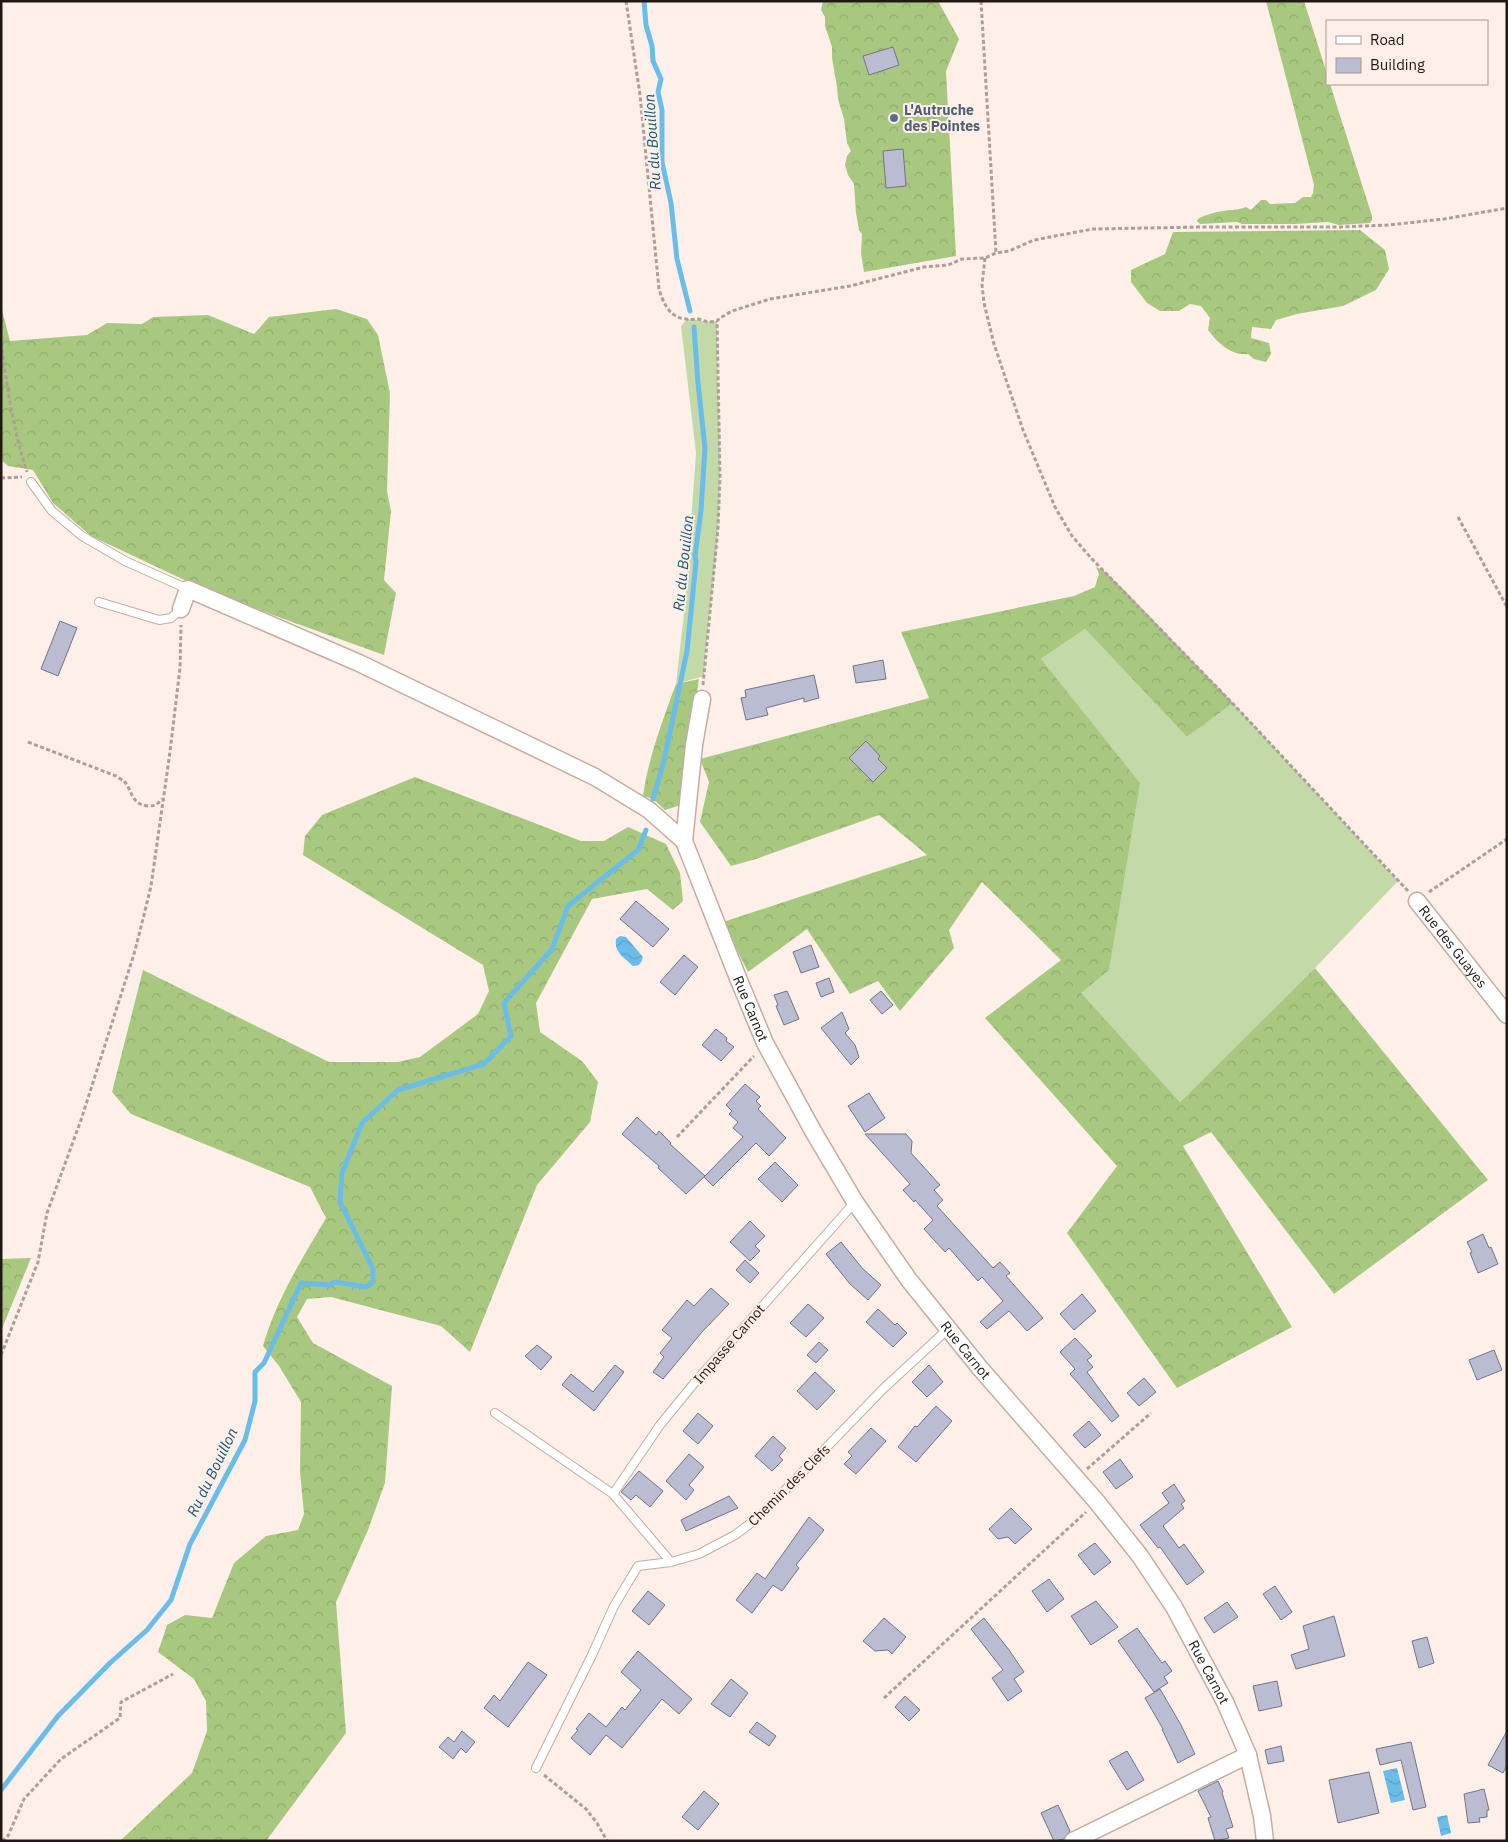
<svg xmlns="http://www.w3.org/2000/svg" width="1508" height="1842" font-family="'IBM Plex Sans',sans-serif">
	<defs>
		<pattern id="forest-crowns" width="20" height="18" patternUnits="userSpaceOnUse" patternTransform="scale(1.25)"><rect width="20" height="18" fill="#a8c880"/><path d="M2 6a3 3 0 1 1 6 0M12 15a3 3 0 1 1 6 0" fill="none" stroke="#90ab6e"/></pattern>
		<pattern id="water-waves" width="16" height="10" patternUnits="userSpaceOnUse" patternTransform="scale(1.25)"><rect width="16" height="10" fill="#6abde8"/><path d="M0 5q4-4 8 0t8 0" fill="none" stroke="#5ca2c6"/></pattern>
	</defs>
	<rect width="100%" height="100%" fill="#feefe8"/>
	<path fill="#c3daa8" d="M 687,319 C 698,319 706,323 717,321 C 717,390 723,459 718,528 C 715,578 707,627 704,676 L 676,684 L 685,605 L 696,453 L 681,326 Z
		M 1085,629 L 1187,737 L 1233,703 L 1398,881 L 1315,968 L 1180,1102 L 1080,993 L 1041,659 Z"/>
	<path fill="url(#forest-crowns)" d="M 823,1 L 938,1 L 959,39 L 946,71 L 956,256 L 864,272 L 861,254 L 862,234 L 859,230 L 856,213 L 854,184 L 848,175 L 845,165 L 847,156 L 851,151 L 847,143 L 844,119 L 838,99 L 837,87 L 832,58 L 832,47 L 825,26 L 825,17 L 821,10 Z
		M 1266,1 L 1304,1 L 1327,74 L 1327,84 L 1330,84 L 1372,216 L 1372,220 L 1370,223 L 1339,225 L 1328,222 L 1295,224 L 1242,224 L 1237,222 L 1200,224 L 1197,221 L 1199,218 C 1206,215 1215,212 1223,211 C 1234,209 1235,211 1246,207 L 1251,210 L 1261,200 L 1266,200 L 1270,204 L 1295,203 L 1303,197 L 1311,197 L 1313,193 L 1314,185 Z
		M 1360,230 L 1385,250 L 1389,269 L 1376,290 L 1343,306 L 1297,314 L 1276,320 L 1271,329 L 1252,327 L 1251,338 L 1269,343 L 1271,354 L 1266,362 L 1254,359 L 1248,354 C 1231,356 1218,343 1208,330 L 1210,318 L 1201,306 L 1190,304 L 1179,311 L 1160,311 L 1147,303 L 1131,282 L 1131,270 L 1165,254 L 1173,232 Z
		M 1,306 L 10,341 L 87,335 L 107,323 L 142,324 L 153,317 L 208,315 L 254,334 L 269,317 L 336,309 L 367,319 L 378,335 L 390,393 L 387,491 L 391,511 L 384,580 L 396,593 L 384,655 L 212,593 L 91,536 L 53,503 L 33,470 L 8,466 L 1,460 Z
		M 1096,567 L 1104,571 L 1123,589 L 1233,703 L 1187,737 L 1085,629 L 1041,659 L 1140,783 L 1109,970 L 1081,993 L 1180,1102 L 1315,968 L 1488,1180 L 1334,1294 L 1211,1132 L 1183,1146 L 1292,1327 L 1177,1388 L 1067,1233 L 1117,1166 L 985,1018 L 1061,960 L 982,882 L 949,930 L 954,948 L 900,1011 L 878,981 L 850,994 L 807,929 L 748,972 L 723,922 L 927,855 L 879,815 L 756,859 L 731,866 L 700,822 L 709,782 L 700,759 L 929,698 L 901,632 L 1074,596 L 1095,587 L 1099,574 Z
		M 699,679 L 681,805 L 665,810 L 653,799 L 643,796 C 648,759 663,719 676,684 Z
		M 415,777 L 581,841 L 604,841 L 628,827 L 666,844 L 680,873 L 683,901 L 673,910 L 647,889 L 592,899 L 536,1003 L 540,1032 L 582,1061 L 598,1082 L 590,1122 L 537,1185 L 470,1352 L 441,1326 L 331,1297 L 307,1299 L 297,1317 L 313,1343 L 392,1386 L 385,1483 L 368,1530 L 336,1602 L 346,1733 L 266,1841 L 120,1841 L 192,1773 L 207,1731 L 206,1701 L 194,1679 L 158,1652 L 167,1625 L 185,1615 L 212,1618 L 234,1563 L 266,1536 L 298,1530 L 304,1514 L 300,1472 L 301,1402 L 279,1366 L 263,1346 C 276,1300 302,1259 326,1218 L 310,1187 L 131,1114 L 112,1092 L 143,970 L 329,1062 L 398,1062 L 420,1057 L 478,1014 L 489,991 L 483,965 L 303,855 L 305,836 L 322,815 Z
		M 31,1258 L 1,1331 L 1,1259 Z"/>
	<path fill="url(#water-waves)" d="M 620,936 L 626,937 L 643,957 C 641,963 640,966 633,966 C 624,957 614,953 616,939 Z
		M 1397,1768 L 1405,1800 L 1391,1803 L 1383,1771 Z
		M 1447,1815 L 1451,1833 L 1441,1836 L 1437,1817 Z"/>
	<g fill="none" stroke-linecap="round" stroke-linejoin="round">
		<path stroke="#6abde8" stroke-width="5" d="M 644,1 L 646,25 L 652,46 L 653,61 L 661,79 L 658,92 L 662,110 L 662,162 L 671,203 L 677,259 L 690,311
			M 653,799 L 663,765 L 687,651 L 696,562 L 695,556 L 701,510 L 705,448 L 698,383 L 694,327
			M 1,1790 L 58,1716 L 110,1663 L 147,1630 L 171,1600 L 190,1544 L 245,1440 L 255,1401 L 255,1372 L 264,1363 L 301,1283 L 329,1285 L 335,1282 L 366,1287 L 373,1282 L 373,1269 L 340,1202 L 342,1173 L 362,1123 L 398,1090 L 484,1064 L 511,1036 L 504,1003 L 552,949 L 568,906 L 638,850 L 646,830"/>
	</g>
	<path fill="#babcd2" stroke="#737488" d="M 893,47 L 899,65 L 869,75 L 863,56 Z
		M 903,149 L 906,186 L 886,188 L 883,151 Z
		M 60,621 L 77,628 L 58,676 L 41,669 Z
		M 883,660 L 886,679 L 856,683 L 853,666 Z
		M 814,675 L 819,698 L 804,702 L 804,698 L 766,708 L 768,715 L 746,720 L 741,698 L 746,697 L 745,690 Z
		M 866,741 L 880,756 L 878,759 L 887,768 L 873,782 L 849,758 Z
		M 636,901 L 669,929 L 653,947 L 620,919 Z
		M 811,945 L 819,967 L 801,973 L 793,952 Z
		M 684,955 L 698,967 L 675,995 L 660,982 Z
		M 829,978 L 834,992 L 821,997 L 816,983 Z
		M 787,991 L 799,1019 L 784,1025 L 776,1006 L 778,1005 L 774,995 Z
		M 881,991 L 893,1005 L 882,1014 L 870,1000 Z
		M 842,1012 L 849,1029 L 845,1033 L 855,1045 L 859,1057 L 851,1065 L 821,1028 Z
		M 716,1029 L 727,1038 L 726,1041 L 734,1047 L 721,1061 L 702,1045 Z
		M 745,1084 L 760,1097 L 756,1101 L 761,1106 L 758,1109 L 786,1138 L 769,1156 L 756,1143 L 713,1186 L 704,1177 L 743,1137 L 733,1128 L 738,1122 L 729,1114 L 732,1111 L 726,1105 Z
		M 869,1093 L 885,1118 L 865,1132 L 848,1106 Z
		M 637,1117 L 656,1135 L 659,1131 L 671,1143 L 670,1144 L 705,1176 L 686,1194 L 658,1168 L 659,1166 L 622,1134 Z
		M 865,1134 L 906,1134 L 912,1141 L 911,1153 L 940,1185 L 934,1190 L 943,1200 L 937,1206 L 993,1268 L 1000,1262 L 1010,1273 L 1006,1276 L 1043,1318 L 1027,1331 L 1009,1311 L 987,1329 L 980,1322 L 1003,1301 L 982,1277 L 978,1281 L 949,1248 L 945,1252 L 924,1229 L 933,1220 L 915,1200 L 914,1202 L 903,1190 L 910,1184 Z
		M 775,1162 L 798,1185 L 782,1202 L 758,1179 Z
		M 750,1221 L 765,1236 L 755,1246 L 760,1251 L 750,1261 L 730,1242 Z
		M 1483,1234 L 1489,1248 L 1491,1247 L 1498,1264 L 1478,1273 L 1470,1253 L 1472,1252 L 1467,1242 Z
		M 841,1242 L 863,1269 L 881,1285 L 868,1300 L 850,1284 L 826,1254 Z
		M 745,1260 L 759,1273 L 750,1283 L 736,1270 Z
		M 711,1288 L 729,1304 L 702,1332 L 663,1379 L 653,1372 L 664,1357 L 660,1353 L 672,1338 L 662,1330 L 687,1300 L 694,1306 Z
		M 1082,1294 L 1096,1311 L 1074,1330 L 1060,1314 Z
		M 808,1304 L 824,1318 L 806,1337 L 790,1323 Z
		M 878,1309 L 895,1325 L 897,1323 L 907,1333 L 893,1347 L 866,1322 Z
		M 1075,1338 L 1092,1356 L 1087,1360 L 1093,1367 L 1087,1372 L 1119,1416 L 1112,1422 L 1070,1374 L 1075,1369 L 1060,1352 Z
		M 819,1342 L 828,1350 L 816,1363 L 807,1355 Z
		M 537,1345 L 552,1357 L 541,1370 L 525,1356 Z
		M 1494,1350 L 1502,1370 L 1477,1380 L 1469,1360 Z
		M 615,1365 L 624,1372 L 594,1411 L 562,1385 L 571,1374 L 593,1392 Z
		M 929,1365 L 943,1382 L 927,1397 L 912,1382 Z
		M 815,1372 L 835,1391 L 817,1410 L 797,1391 Z
		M 1144,1378 L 1156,1392 L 1139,1406 L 1127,1393 Z
		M 936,1406 L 952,1421 L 916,1462 L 898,1447 L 915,1426 L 917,1427 Z
		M 698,1413 L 713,1426 L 698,1444 L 683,1431 Z
		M 1089,1421 L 1101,1435 L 1085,1448 L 1073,1435 Z
		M 871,1428 L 886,1441 L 856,1474 L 844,1464 L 852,1456 L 848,1452 Z
		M 773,1436 L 786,1448 L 779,1456 L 783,1460 L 772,1471 L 755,1456 Z
		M 689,1454 L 704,1467 L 689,1485 L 694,1490 L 686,1500 L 666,1481 Z
		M 1120,1459 L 1133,1477 L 1116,1489 L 1103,1472 Z
		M 639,1471 L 663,1491 L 650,1507 L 636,1495 L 631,1500 L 621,1492 Z
		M 1174,1484 L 1185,1501 L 1181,1504 L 1184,1508 L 1163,1526 L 1179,1548 L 1184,1544 L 1204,1572 L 1187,1585 L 1160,1547 L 1158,1548 L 1140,1525 L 1169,1503 L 1162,1493 Z
		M 729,1496 L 738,1508 L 686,1531 L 681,1520 Z
		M 1011,1508 L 1032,1529 L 1015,1544 L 1008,1537 L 998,1539 L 989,1529 Z
		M 809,1517 L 824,1530 L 796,1565 L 799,1568 L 782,1591 L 773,1585 L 752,1613 L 736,1600 L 757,1573 L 765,1579 Z
		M 1095,1543 L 1111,1562 L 1094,1575 L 1078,1555 Z
		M 1049,1579 L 1064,1599 L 1047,1612 L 1032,1591 Z
		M 1275,1586 L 1292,1612 L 1281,1620 L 1263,1594 Z
		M 648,1591 L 665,1605 L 649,1625 L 632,1611 Z
		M 1096,1601 L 1118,1627 L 1091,1645 L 1071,1616 Z
		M 1227,1602 L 1238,1617 L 1214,1633 L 1204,1618 Z
		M 1334,1616 L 1345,1656 L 1296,1669 L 1291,1655 L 1309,1649 L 1303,1626 Z
		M 884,1618 L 906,1637 L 892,1654 L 888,1650 L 875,1651 L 863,1641 Z
		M 984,1618 L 1009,1650 L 1024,1672 L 1014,1679 L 1022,1691 L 1008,1701 L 992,1678 L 1003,1670 L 971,1629 Z
		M 1137,1628 L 1162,1663 L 1165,1661 L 1172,1671 L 1164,1677 L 1168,1683 L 1154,1692 L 1118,1641 Z
		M 1427,1637 L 1434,1663 L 1419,1668 L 1412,1641 Z
		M 638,1651 L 692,1699 L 679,1714 L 662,1699 L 622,1748 L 606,1735 L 590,1755 L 571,1738 L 578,1730 L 576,1729 L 589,1713 L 606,1727 L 622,1707 L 625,1710 L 641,1690 L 621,1672 Z
		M 528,1662 L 547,1675 L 508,1727 L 484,1708 L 494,1695 L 500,1701 Z
		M 731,1679 L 748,1693 L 730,1717 L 711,1704 Z
		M 1277,1681 L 1282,1706 L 1259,1711 L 1253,1686 Z
		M 1160,1689 L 1181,1725 L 1195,1754 L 1178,1763 L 1162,1729 L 1163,1729 L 1145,1698 Z
		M 905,1696 L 920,1710 L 909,1721 L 895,1707 Z
		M 757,1722 L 776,1736 L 769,1746 L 749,1732 Z
		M 462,1731 L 475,1742 L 466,1753 L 461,1748 L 453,1759 L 439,1747 L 448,1737 L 454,1742 Z
		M 1507,1731 L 1507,1765 L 1503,1773 L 1488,1765 Z
		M 1411,1742 L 1426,1807 L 1413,1810 L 1401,1760 L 1380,1765 L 1376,1749 Z
		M 1281,1746 L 1284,1761 L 1268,1764 L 1265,1750 Z
		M 1127,1751 L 1144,1780 L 1127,1790 L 1109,1761 Z
		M 1369,1772 L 1379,1813 L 1338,1823 L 1329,1780 Z
		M 1218,1781 L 1223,1792 L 1222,1793 L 1233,1827 L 1226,1829 L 1229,1838 L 1215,1841 L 1208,1818 L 1211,1817 L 1198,1791 Z
		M 1484,1789 L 1489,1810 L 1487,1810 L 1487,1817 L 1479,1818 L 1480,1822 L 1468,1823 L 1464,1794 Z
		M 704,1791 L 719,1804 L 698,1830 L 682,1817 Z
		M 1058,1805 L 1070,1831 L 1064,1839 L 1054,1841 L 1041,1813 Z"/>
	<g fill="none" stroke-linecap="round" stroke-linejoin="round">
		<g stroke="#c3ada2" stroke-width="10">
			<path id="lane" d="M 31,482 L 52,511 L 82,536 L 127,562 L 188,589
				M 99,602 L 159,620 L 171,618 L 181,609
				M 495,1413 L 613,1494 L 671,1562
				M 613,1494 L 660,1425 L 696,1381 L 855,1202
				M 536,1768 L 592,1655 L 614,1606 L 638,1566 L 671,1562 L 699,1554 L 735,1535 L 759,1517 L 883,1389 L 948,1329"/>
		</g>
		<g stroke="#c3ada2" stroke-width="19">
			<g id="street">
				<path id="s1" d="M 181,609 L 188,589 L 359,663 L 595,777 L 649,810 L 684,841 L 738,978 L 765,1043 L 813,1131 L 855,1202 L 909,1280 L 979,1367 L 1097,1502 L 1140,1556 L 1174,1607 L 1225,1702 L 1248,1755 L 1262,1816 L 1265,1841"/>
				<path d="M 684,841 L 694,745 L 702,699"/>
				<path id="s2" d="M 1417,901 L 1507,1015"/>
				<path d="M 1073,1841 L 1248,1755"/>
			</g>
		</g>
		<path stroke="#ac9f99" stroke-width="3" stroke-dasharray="4 2.5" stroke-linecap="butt" d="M 626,1 L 640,95 L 659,289 C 663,303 670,318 686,319 C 690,320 694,319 698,319 C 707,321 705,323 717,321 L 720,318 L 732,311 L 770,299 L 850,286 L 924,267 L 948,265 L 962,259 L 985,258 L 996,253 L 1009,251 L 1034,240 L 1093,229 L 1202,227 L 1341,227 L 1389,225 L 1444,219 L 1507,208
			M 981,1 L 996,253
			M 985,258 L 982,285 L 984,303 L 994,344 L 1023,430 L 1055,507 L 1072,536 L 1091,558 L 1238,709 L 1408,891
			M 1,343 C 7,386 13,430 27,472
			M 1,478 L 22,477
			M 1458,517 L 1507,607
			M 703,685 L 718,528 L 720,477 L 717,321
			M 28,742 L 116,776 C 116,776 122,780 123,780 C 133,790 130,804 148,806 C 155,806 158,804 162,799
			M 1429,892 L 1507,839
			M 677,1137 L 754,1056
			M 1,1355 L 38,1262 L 47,1213 L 81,1120 L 134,954 L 142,923 L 151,886 L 170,752 L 180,668 L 181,625
			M 1087,1469 L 1151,1413
			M 884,1698 L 1086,1512
			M 544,1775 L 586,1809 L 597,1823 L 607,1841
			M 2,1841 L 8,1836 L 24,1799 L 61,1759 L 120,1718 L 121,1702 L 173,1674"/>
		<use href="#lane" stroke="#fff" stroke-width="8"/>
		<use href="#street" stroke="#fff" stroke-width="16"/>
	</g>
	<circle fill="#5c6f8a" stroke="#feefe8" stroke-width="2" cx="894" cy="118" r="5"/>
	<g text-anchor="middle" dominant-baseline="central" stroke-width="4" stroke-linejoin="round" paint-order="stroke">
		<g font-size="14" font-weight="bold" fill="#4e5e75" stroke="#feefe8" text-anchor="start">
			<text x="904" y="110">L'Autruche<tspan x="904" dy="16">des Pointes</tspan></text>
		</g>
		<g font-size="14" fill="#211814" stroke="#feefe8">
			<text stroke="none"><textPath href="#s2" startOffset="58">Rue des Guayes</textPath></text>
			<text stroke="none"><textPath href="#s1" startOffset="760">Rue Carnot</textPath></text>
			<text transform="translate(729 1344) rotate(-49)">Impasse Carnot</text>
			<text stroke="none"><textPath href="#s1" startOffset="1165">Rue Carnot</textPath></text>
			<text transform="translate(789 1485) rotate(-45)">Chemin des Clefs</text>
			<text stroke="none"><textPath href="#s1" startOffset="1570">Rue Carnot</textPath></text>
		</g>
		<g font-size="15" font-style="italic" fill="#185876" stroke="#feefe8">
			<text transform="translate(652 142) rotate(-94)">Ru du Bouillon</text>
			<text transform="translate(683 563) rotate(-84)">Ru du Bouillon</text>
			<text transform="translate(212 1472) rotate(-64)">Ru du Bouillon</text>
		</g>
	</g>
	<rect width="1508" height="1842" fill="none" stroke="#211814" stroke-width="5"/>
	<rect x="1326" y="20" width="162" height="65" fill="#feefe8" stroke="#a69993"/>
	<rect x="1336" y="36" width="25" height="8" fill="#ffffff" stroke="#a69993"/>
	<text x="1370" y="45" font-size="15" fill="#211814">Road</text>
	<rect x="1336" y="58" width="25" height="15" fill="#babcd2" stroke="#a69993"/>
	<text x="1370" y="70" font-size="15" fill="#211814">Building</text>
</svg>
